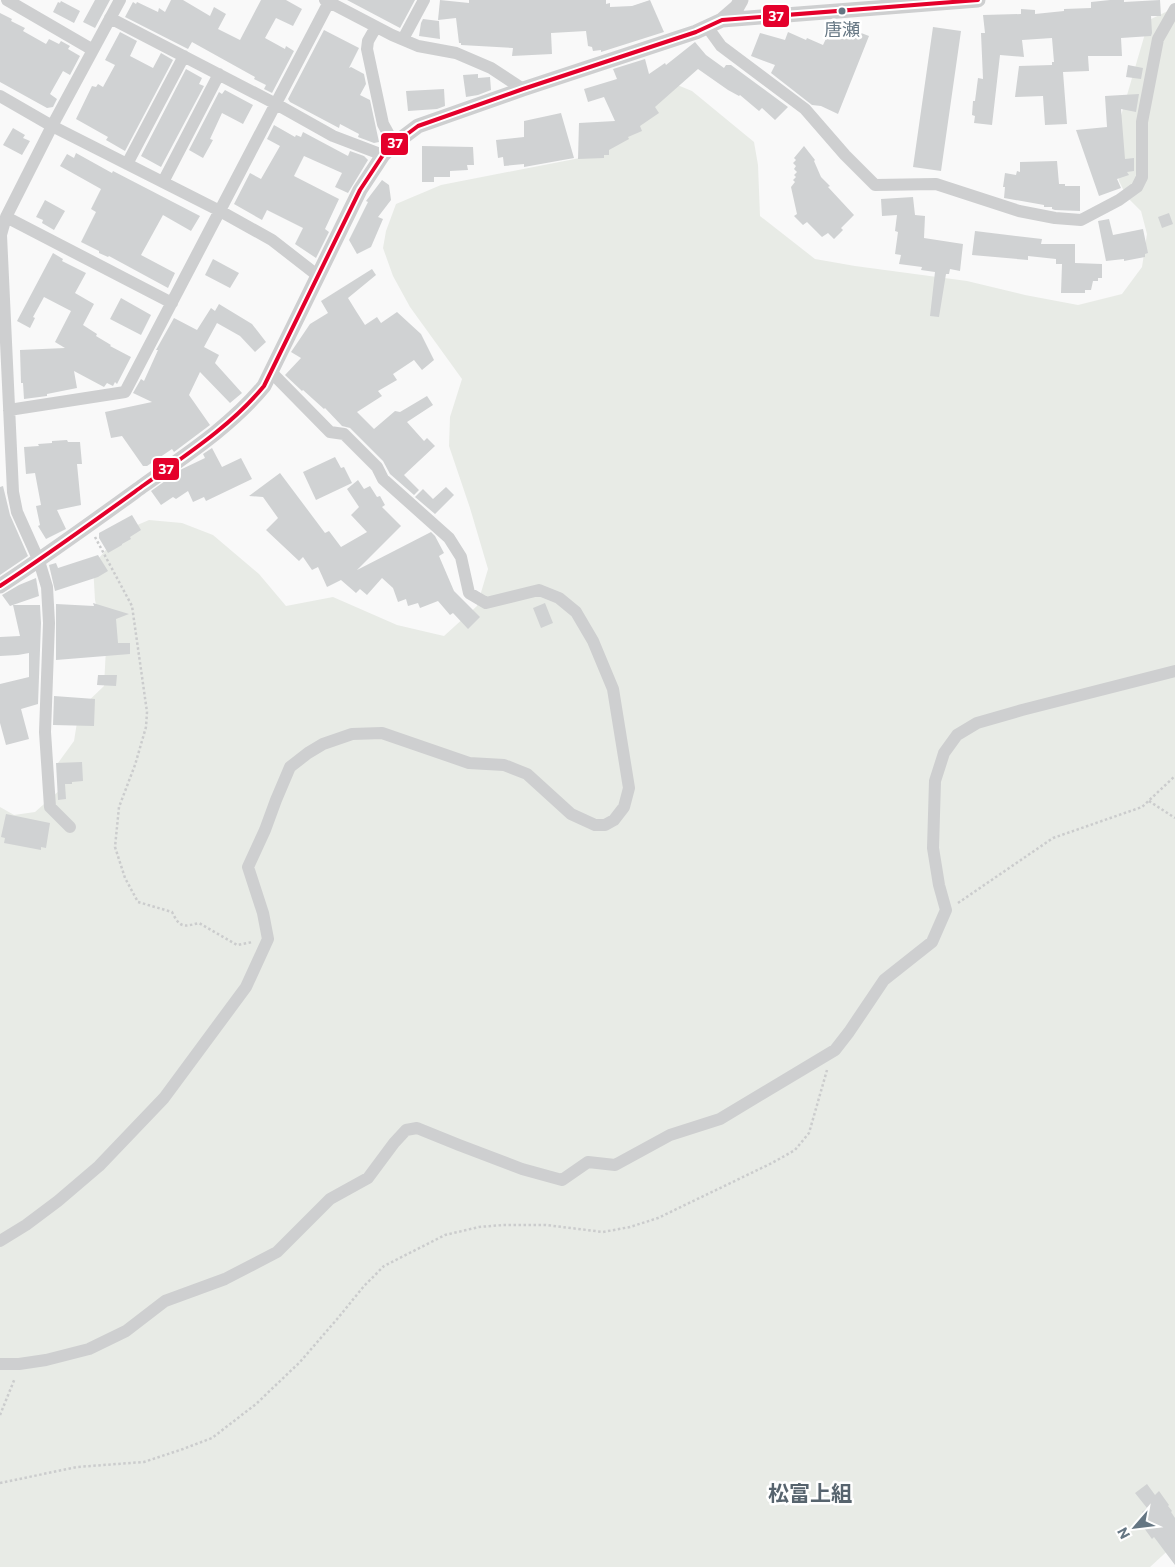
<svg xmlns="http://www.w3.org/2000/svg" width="1175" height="1567" font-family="Commissioner,'Noto Sans JP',sans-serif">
	<rect width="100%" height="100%" fill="#f9f9f9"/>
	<path fill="#e8ebe6" d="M 1172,9 L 1175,9 L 1175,1544 L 1150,1567 L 0,1567 L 0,807 L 14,815 L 35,812 L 60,790 L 58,763 L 74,741 L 79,710 L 104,686 L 106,648 L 95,600 L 93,565 L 121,532 L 149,520 L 182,523 L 213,535 L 259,574 L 286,606 L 333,597 L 397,625 L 444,636 L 477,606 L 488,569 L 470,508 L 449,446 L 450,417 L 462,379 L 410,307 L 393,276 L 383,248 L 386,231 L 396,204 L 441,185 L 580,158 L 670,82 L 692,91 L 754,142 L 758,165 L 760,216 L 815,259 L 855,266 L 967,281 L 1025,295 L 1078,305 L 1122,294 L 1142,267 L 1147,234 L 1141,211 L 1127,197 L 1119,181 L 1113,143 L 1149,20 Z"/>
	<path fill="#d0d2d3" d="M 95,0 L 110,0 L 95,28 L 83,22 Z
		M 171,0 L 183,0 L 210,16 L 214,7 L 226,14 L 218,29 L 240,40 L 261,0 L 286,0 L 302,9 L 293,26 L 276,18 L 265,38 L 285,49 L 286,46 L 294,51 L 272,93 L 264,89 L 266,85 L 254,79 L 255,77 L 192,42 L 188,49 L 125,17 L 133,2 L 136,4 L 137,2 L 158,12 L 159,8 L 165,12 Z
		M 347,0 L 415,0 L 400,28 Z
		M 440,0 L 469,3 L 469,0 L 606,0 L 606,4 L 610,3 L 610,7 L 632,6 L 650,0 L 664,32 L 601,52 L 601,50 L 593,51 L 592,47 L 588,46 L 586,31 L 551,33 L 552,54 L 512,56 L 513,48 L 461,45 L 461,43 L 459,43 L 456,18 L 438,20 Z
		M 1110,0 L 1124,0 L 1124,2 L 1160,0 L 1161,16 L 1151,16 L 1152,33 L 1151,36 L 1121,38 L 1122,56 L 1088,56 L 1089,71 L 1063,72 L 1067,124 L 1045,125 L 1043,96 L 1015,97 L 1019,66 L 1052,65 L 1052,62 L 1054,62 L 1052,38 L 1022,40 L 1024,57 L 1000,55 L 992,125 L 974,123 L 975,116 L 972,115 L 973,101 L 975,101 L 978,78 L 983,79 L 981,33 L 985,33 L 983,15 L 1021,14 L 1021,9 L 1035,10 L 1035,14 L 1064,11 L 1064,9 L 1091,8 L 1091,2 Z
		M 61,1 L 80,11 L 74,23 L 53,12 L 58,2 L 60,3 Z
		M 0,13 L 12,19 L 11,21 L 25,28 L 23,31 L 46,44 L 49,39 L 59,44 L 61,41 L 70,46 L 68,49 L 80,56 L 70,75 L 63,71 L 50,94 L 57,99 L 53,107 L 47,108 L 0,82 Z
		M 423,19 L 439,21 L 440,39 L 419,36 L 421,23 Z
		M 832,26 L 846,33 L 848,28 L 869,36 L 838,114 L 821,106 L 812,105 L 771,73 L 775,65 L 751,56 L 760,33 L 785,40 L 788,32 L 806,40 L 807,38 L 823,45 Z
		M 933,27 L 961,31 L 941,171 L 913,167 Z
		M 324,30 L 359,48 L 349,68 L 351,67 L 364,74 L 366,84 L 360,95 L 370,100 L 379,142 L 374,143 L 358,137 L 359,134 L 340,124 L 339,128 L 290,102 L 288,99 Z
		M 120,32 L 137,41 L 130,56 L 153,68 L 161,53 L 173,60 L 125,151 L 106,140 L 108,137 L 76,119 L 92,86 L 96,87 L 98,84 L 103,87 L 115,65 L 105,60 Z
		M 695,42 L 706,55 L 724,68 L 726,65 L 731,65 L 788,107 L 775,120 L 762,108 L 759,111 L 740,95 L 739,96 L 728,90 L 698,69 L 655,107 L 659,113 L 640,126 L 642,131 L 628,137 L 629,139 L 609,150 L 609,155 L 604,155 L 604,158 L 578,159 L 579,123 L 615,121 L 604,97 L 588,102 L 584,89 L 617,79 L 613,69 L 645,59 L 649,74 L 665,63 L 666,65 Z
		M 1128,65 L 1143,68 L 1141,79 L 1126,77 Z
		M 186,69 L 202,78 L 199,84 L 204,86 L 161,167 L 141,156 Z
		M 478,74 L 478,78 L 490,77 L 491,90 L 478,95 L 466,97 L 463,75 Z
		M 444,89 L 445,106 L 437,109 L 408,111 L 406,91 Z
		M 225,90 L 253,105 L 243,124 L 222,113 L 210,139 L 213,140 L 203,158 L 189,150 L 219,92 L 222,94 Z
		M 1139,94 L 1136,112 L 1121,109 L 1125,159 L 1134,158 L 1134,171 L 1127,172 L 1129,175 L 1117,179 L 1121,188 L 1099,196 L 1076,130 L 1107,127 L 1105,96 Z
		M 561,113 L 574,158 L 524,167 L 524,164 L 504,166 L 503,157 L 498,158 L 496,140 L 524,137 L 524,121 Z
		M 274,125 L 295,137 L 296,135 L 301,137 L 303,132 L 348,156 L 350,151 L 364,156 L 368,160 L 348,193 L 335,187 L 342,173 L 304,156 L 294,176 L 339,199 L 325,229 L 329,232 L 316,258 L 295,244 L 303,228 L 267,210 L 262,220 L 234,204 L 250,173 L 261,179 L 280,146 L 267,139 Z
		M 13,128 L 25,135 L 23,138 L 30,141 L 22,155 L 3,145 Z
		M 422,146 L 473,147 L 474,165 L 467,165 L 468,170 L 450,171 L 450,177 L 434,177 L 434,182 L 422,182 Z
		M 804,146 L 815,160 L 814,161 L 821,177 L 830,186 L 828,187 L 854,215 L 841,228 L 843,230 L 834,239 L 828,233 L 822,237 L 807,222 L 803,225 L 794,216 L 797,214 L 791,187 L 795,182 L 793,180 L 796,177 L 794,175 L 797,172 L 794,169 L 796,166 L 793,163 L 796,160 L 794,158 Z
		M 76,153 L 112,173 L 113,171 L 200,216 L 191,231 L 163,215 L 141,255 L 175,273 L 168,288 L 109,256 L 108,257 L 99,253 L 99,251 L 81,242 L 96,212 L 91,209 L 101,189 L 60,166 L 67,154 L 74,158 Z
		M 1057,161 L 1059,184 L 1065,184 L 1065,186 L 1080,186 L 1080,211 L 1055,210 L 1052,209 L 1052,207 L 1044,207 L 1044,205 L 1004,198 L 1005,187 L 1003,187 L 1005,173 L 1016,175 L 1017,171 L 1020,172 L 1020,162 Z
		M 382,180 L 389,185 L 391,200 L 378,217 L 383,219 L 371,247 L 357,254 L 349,240 L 368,202 L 366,201 Z
		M 913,197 L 915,215 L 925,216 L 924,238 L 963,244 L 960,271 L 950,269 L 949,274 L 946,274 L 939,317 L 930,316 L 935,272 L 921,270 L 922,267 L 899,264 L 901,255 L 895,254 L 898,232 L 895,231 L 897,215 L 882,216 L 881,199 Z
		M 45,200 L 65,211 L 54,230 L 42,223 L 43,220 L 36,217 Z
		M 1169,213 L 1173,224 L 1162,228 L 1158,217 Z
		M 1109,219 L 1113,235 L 1143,229 L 1148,253 L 1145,254 L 1145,257 L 1124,261 L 1124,259 L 1106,261 L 1098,221 Z
		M 975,231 L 1042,239 L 1041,244 L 1075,244 L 1075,263 L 1102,264 L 1102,278 L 1098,278 L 1098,281 L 1093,281 L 1091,290 L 1085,290 L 1085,293 L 1061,293 L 1062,264 L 1056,264 L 1056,259 L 1028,256 L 1028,260 L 972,255 Z
		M 53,253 L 63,259 L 62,261 L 86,273 L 75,293 L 94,304 L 83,325 L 97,334 L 96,336 L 111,345 L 110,346 L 131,357 L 117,384 L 115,382 L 113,386 L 107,383 L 104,387 L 74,371 L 77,388 L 47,394 L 47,396 L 24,399 L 23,383 L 21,383 L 20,350 L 65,348 L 55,342 L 71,311 L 44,297 L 33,317 L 35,318 L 30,328 L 17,321 Z
		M 213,259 L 239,273 L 230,288 L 205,275 Z
		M 372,269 L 376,275 L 348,298 L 356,311 L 365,325 L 377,317 L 381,323 L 397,312 L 421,334 L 434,360 L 422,370 L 414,360 L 393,374 L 397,380 L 378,391 L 382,396 L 357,412 L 374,429 L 395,411 L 400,412 L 427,396 L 433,405 L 407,422 L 424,441 L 427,438 L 435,446 L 404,475 L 419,490 L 414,495 L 390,474 L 383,461 L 350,428 L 342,426 L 325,408 L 324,409 L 303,390 L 302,391 L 285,375 L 301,358 L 291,352 L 310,324 L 328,313 L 321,301 Z
		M 121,298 L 151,315 L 141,335 L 110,319 Z
		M 219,304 L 252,324 L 266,342 L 255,352 L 240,336 L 217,323 L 204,347 L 219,355 L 215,363 L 242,393 L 230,403 L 200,372 L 189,395 L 210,425 L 174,452 L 172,449 L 147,466 L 143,466 L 122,436 L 111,438 L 105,412 L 152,402 L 133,393 L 141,379 L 144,381 L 158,350 L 156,350 L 174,318 L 197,330 L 211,308 L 215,311 Z
		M 67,440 L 68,442 L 80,442 L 82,464 L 77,464 L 81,505 L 57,510 L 66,529 L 46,539 L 38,526 L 40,525 L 36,506 L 41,505 L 35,473 L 26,474 L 24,447 L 39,446 L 38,444 L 52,443 L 52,441 Z
		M 212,448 L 222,467 L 241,458 L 252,479 L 206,501 L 204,497 L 193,502 L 188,491 L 176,499 L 173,497 L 161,505 L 151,491 L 182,469 L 205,458 L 203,454 Z
		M 335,457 L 341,468 L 344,467 L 352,483 L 316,500 L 303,472 Z
		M 280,473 L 325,533 L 329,531 L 341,547 L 367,532 L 351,515 L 359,507 L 347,489 L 358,480 L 364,489 L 370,486 L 377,497 L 380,496 L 385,505 L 382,507 L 401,526 L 357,570 L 431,532 L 435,536 L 444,553 L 439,556 L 454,591 L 480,617 L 468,629 L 453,613 L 450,615 L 438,601 L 420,608 L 418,603 L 408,606 L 406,599 L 398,602 L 393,588 L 382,578 L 367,595 L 360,589 L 356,593 L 341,580 L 327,587 L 318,567 L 312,570 L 303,557 L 299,561 L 266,530 L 278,518 L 263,497 L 249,496 Z
		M 3,486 L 10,515 L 28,556 L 0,575 L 0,487 Z
		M 446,487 L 454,495 L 435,514 L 415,497 L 423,489 L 433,499 Z
		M 132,515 L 141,530 L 130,537 L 131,539 L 122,544 L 122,545 L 108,553 L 99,538 L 99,533 Z
		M 98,555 L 108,571 L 98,577 L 55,591 L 49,565 L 56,563 L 58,568 Z
		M 36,578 L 39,596 L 10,606 L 2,595 L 19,585 Z
		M 93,603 L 129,614 L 116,619 L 118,643 L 130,643 L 130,654 L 56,660 L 56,604 L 94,606 Z
		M 545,603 L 553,623 L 541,628 L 533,608 Z
		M 13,605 L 40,605 L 41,623 L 38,704 L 21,709 L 29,739 L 6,745 L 0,723 L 0,684 L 29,677 L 29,653 L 18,655 L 0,656 L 0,637 L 20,636 Z
		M 98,675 L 117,675 L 116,686 L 97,685 Z
		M 54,696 L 95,699 L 94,726 L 53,725 Z
		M 82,762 L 83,781 L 72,782 L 72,784 L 65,784 L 66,799 L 58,800 L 56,763 Z
		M 6,814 L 50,823 L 46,848 L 41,847 L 41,850 L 4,843 L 5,838 L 1,837 Z
		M 1147,1484 L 1155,1495 L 1159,1491 L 1169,1505 L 1168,1506 L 1172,1511 L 1171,1512 L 1175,1518 L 1175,1565 L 1154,1537 L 1152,1539 L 1144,1528 L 1150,1523 L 1142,1512 L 1147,1508 L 1135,1493 Z"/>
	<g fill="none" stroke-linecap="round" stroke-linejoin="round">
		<path stroke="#cbcccd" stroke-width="2.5" stroke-dasharray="2.5 2.5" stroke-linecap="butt" d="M 95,537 L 132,606 L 147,712 L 146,727 L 135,765 L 119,807 L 115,847 L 125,878 L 138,902 L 172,912 C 180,928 183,927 199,923 L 237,945 L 253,942
			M 1149,801 L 1175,818
			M 958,903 L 1053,838 L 1142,807 L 1175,776
			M 0,1415 L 15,1378
			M 0,1483 L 77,1467 L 144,1462 L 183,1449 L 212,1438 L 256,1404 L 300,1362 L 338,1318 L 364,1286 L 384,1266 L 445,1235 L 479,1227 L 503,1225 L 546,1225 L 603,1232 L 630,1227 L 658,1218 L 772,1163 L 795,1150 L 809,1133 L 827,1070"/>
		<path stroke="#cecfd0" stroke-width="12" d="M 7,0 L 93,50
			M 325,0 L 392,35 L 418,46 L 456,53 L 491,68 L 523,89
			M 110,18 L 276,104 L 333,136 L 383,155
			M 376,27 L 368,41 L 367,49 L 383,124 L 394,144
			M 708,28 L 721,46 L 805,109 L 845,155 L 875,185 L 936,184 L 1019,211 L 1055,218 L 1081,220 L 1119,200 L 1137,187 L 1142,177 L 1142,122 L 1158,39 L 1175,9
			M 403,39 L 424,0
			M 0,96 L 52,126 L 220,211 L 272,240 L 317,275
			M 127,164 L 184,56
			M 163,182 L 219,74
			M 6,217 L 172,303
			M 9,410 L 125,392 L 329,2
			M 70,827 L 50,807 L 45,732 L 49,623 L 47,587 L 39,561 L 17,512 L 13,492 L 1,235 L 6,217 L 52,126 L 120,0
			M 0,1241 L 26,1225 L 58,1201 L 99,1166 L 164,1098 L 246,987 L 268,939 L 263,913 L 248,867 L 265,830 L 276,800 L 290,767 L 308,753 L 323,744 L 352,734 L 382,733 L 469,763 L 504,765 L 527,774 L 571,814 L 595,825 L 605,825 L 614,820 L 624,807 L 629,788 L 613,689 L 593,641 L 576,612 L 559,598 L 539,590 L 486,603 L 469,593 L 461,557 L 449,538 L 383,479 L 377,467 L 344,434 L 330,432 L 271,372
			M 0,1364 L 19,1364 L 46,1360 L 89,1349 L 126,1331 L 165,1301 L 225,1279 L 277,1252 L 330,1199 L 368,1178 L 394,1143 L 406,1130 L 417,1128 L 459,1145 L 522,1169 L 562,1180 L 588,1162 L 615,1165 L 670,1135 L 720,1119 L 835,1050 L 849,1032 L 884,980 L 932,942 L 946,910 L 939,885 L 933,848 L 935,781 L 944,753 L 957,735 L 977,723 L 1022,710 L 1175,671"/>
		<path stroke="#cecfd0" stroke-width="15" d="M 722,20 L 737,7 L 741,0
			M 0,586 C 49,554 97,519 144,485 C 186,455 231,426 264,386 L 360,190 L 383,155 L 394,144 L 418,126 L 523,89 L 696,32 L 722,20 L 978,0"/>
		<g stroke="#fff" stroke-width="8">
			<path id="bus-1" d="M 0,586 C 49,554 97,519 144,485 C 186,455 231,426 264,386 L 360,190 L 383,155 L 394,144 L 418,126 L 523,89 L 696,32 L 722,20 L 978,0"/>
		</g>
		<use href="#bus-1" stroke="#e4002b" stroke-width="4"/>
	</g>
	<circle fill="#657683" stroke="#fff" stroke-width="2" cx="842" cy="11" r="4.5"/>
	<g text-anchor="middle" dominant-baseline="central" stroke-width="5" stroke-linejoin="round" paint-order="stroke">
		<g font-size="18" fill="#657683" stroke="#fff">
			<text x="842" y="29">唐瀬</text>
		</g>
		<g font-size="21" font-weight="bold" fill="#57646e" stroke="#fff">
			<text x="810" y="1492">松富上組</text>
		</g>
	</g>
	<g stroke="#fff" stroke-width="2">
		<rect x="762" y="4" width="28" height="24" rx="5" fill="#e4002b"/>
		<rect x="380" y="132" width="29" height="24" rx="5" fill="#e4002b"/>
		<rect x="152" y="457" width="28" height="24" rx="5" fill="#e4002b"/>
	</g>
	<g font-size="14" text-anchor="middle" font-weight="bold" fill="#fff">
		<text x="776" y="21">37</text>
		<text x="395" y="148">37</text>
		<text x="166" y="474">37</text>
	</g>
	<g transform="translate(1135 1527) rotate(242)" stroke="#ffffff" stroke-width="4" paint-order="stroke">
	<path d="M0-4L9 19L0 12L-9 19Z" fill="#657683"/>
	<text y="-8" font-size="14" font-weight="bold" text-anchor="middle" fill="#657683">N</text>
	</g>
</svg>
